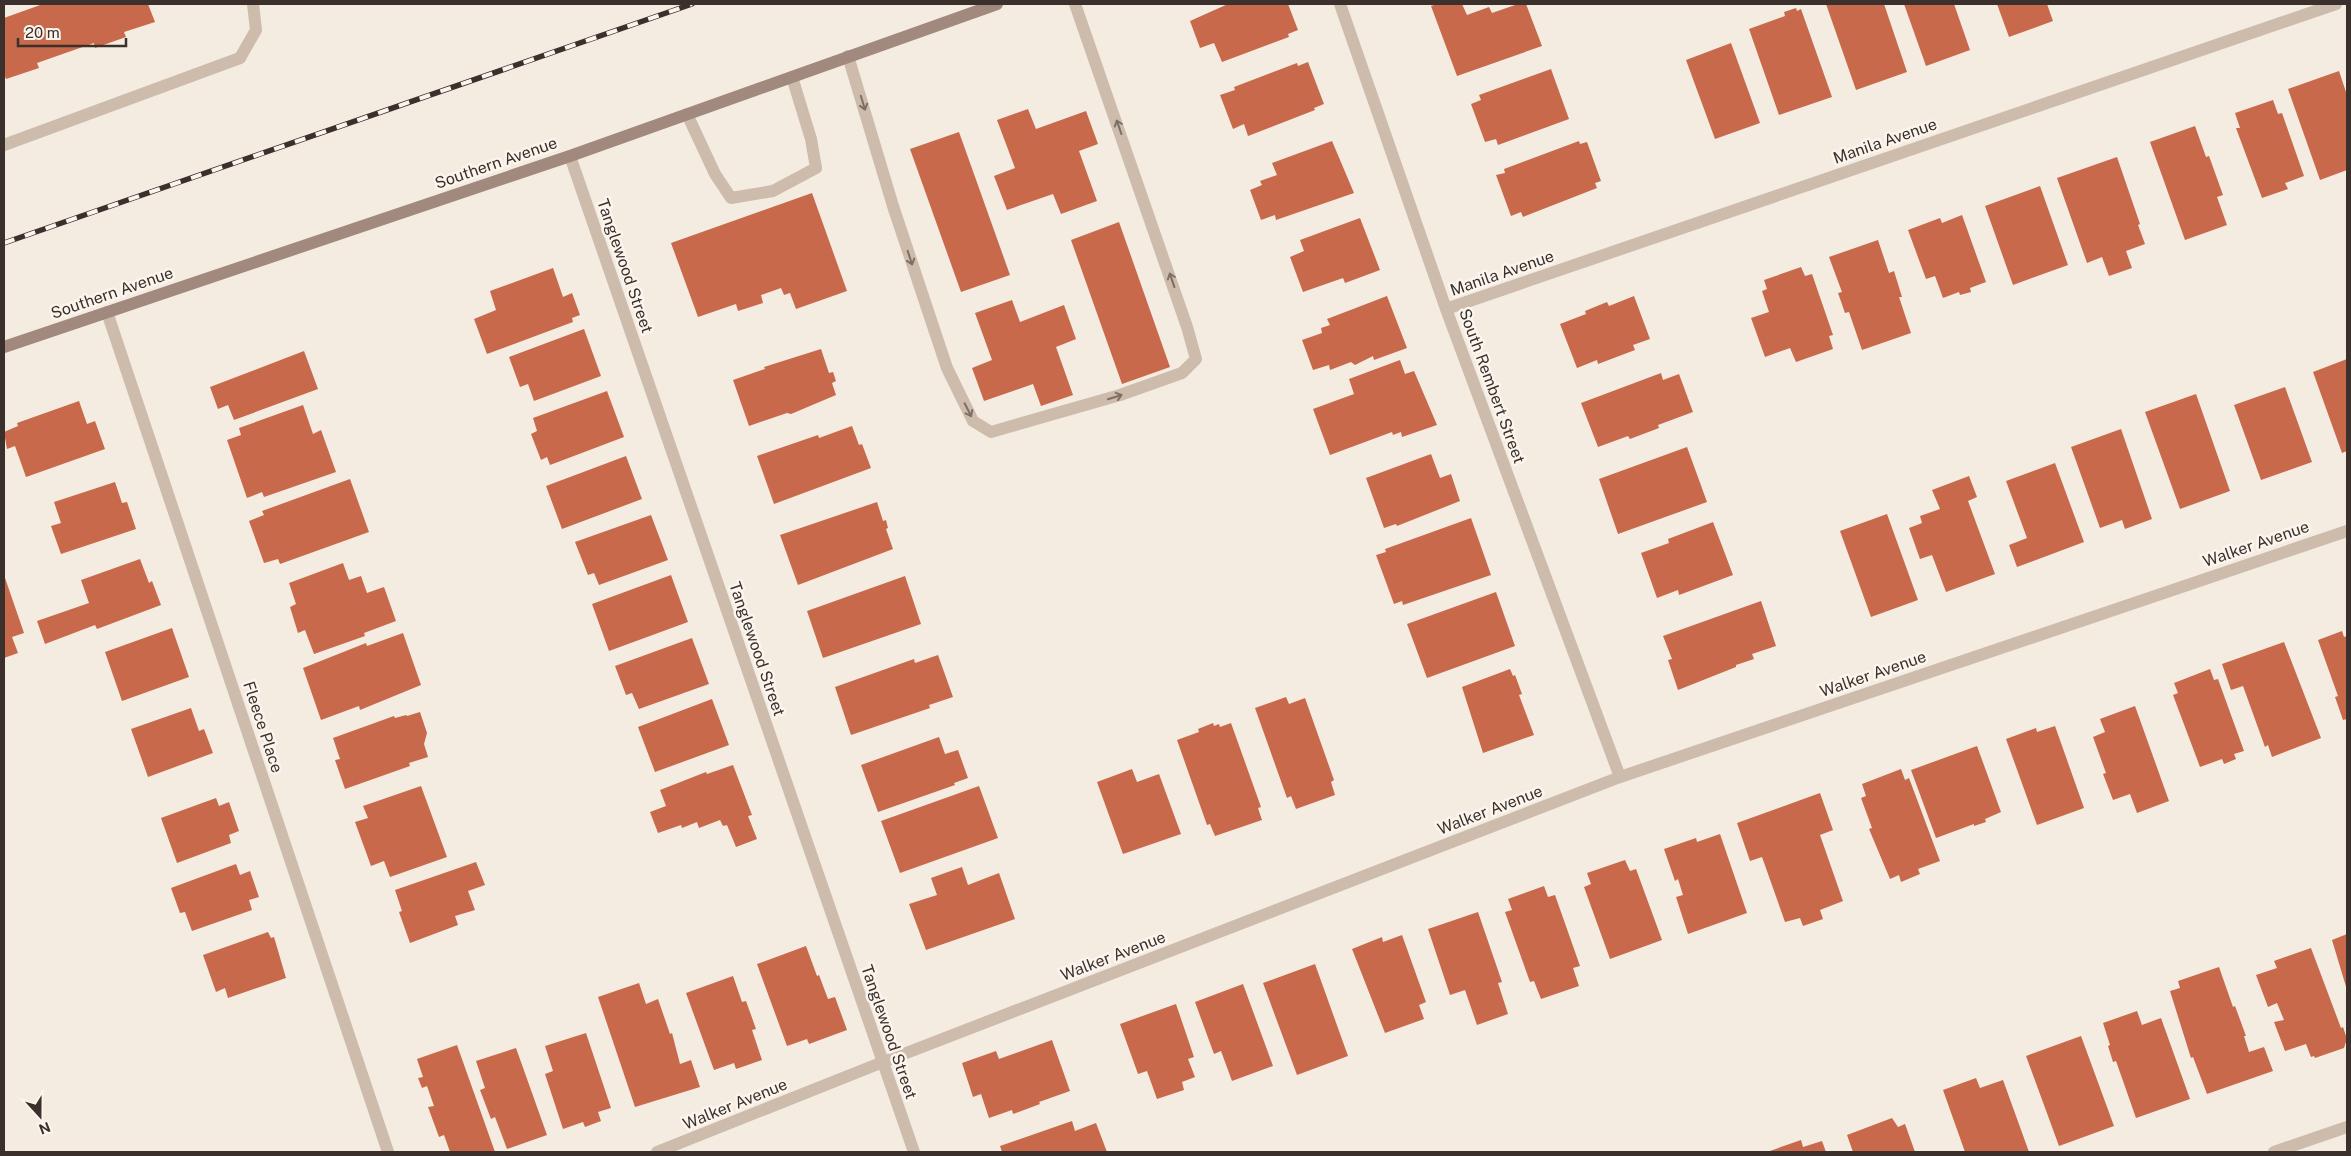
<svg xmlns="http://www.w3.org/2000/svg" width="2351" height="1156" font-family="'Public Sans',sans-serif">
	<rect width="100%" height="100%" fill="#f4ebe1"/>
	<path fill="#c8694b" d="M 43,4 L 148,4 L 155,22 L 124,32 L 126,37 L 95,48 L 94,43 L 37,63 L 39,68 L 6,79 L 4,74 L 4,18 Z
		M 1228,4 L 1288,4 L 1298,30 L 1288,34 L 1289,37 L 1222,62 L 1214,43 L 1200,48 L 1190,21 Z
		M 1437,4 L 1462,4 L 1467,15 L 1489,7 L 1492,13 L 1518,4 L 1526,4 L 1542,46 L 1457,76 L 1431,6 Z
		M 1826,4 L 1884,4 L 1907,72 L 1856,90 Z
		M 1904,4 L 1954,4 L 1970,50 L 1926,66 Z
		M 1997,4 L 2047,4 L 2053,21 L 2009,37 Z
		M 1796,8 L 1797,11 L 1801,9 L 1832,97 L 1779,115 L 1749,29 L 1785,16 L 1784,12 Z
		M 1731,43 L 1760,123 L 1715,139 L 1686,60 Z
		M 1308,62 L 1324,104 L 1314,108 L 1315,110 L 1248,136 L 1244,124 L 1233,129 L 1220,95 L 1235,90 L 1234,87 L 1297,63 L 1298,66 Z
		M 1551,69 L 1569,119 L 1498,145 L 1496,139 L 1485,142 L 1471,104 L 1481,100 L 1479,95 Z
		M 2339,71 L 2347,95 L 2347,170 L 2320,180 L 2288,89 Z
		M 2273,100 L 2278,114 L 2282,113 L 2304,176 L 2285,183 L 2288,189 L 2262,198 L 2236,128 L 2240,128 L 2235,113 Z
		M 1028,109 L 1036,129 L 1086,111 L 1098,144 L 1079,151 L 1097,201 L 1061,214 L 1053,194 L 1007,210 L 994,176 L 1015,168 L 997,120 Z
		M 2195,126 L 2206,157 L 2209,156 L 2223,195 L 2217,197 L 2227,225 L 2185,240 L 2150,142 Z
		M 959,132 L 1010,275 L 961,292 L 910,149 Z
		M 1332,141 L 1354,193 L 1276,220 L 1275,215 L 1261,220 L 1250,190 L 1262,185 L 1260,181 L 1277,175 L 1272,163 Z
		M 1579,141 L 1580,144 L 1587,142 L 1601,181 L 1595,183 L 1597,188 L 1523,217 L 1521,212 L 1511,216 L 1496,175 L 1505,173 L 1504,169 Z
		M 2117,157 L 2140,224 L 2138,225 L 2145,244 L 2126,251 L 2132,268 L 2109,276 L 2102,257 L 2087,263 L 2057,178 Z
		M 2040,186 L 2068,265 L 2013,285 L 1985,206 Z
		M 812,193 L 847,291 L 796,309 L 790,293 L 784,295 L 781,288 L 761,295 L 763,303 L 738,311 L 736,304 L 698,317 L 671,243 Z
		M 1962,215 L 1986,282 L 1970,288 L 1971,292 L 1960,295 L 1959,292 L 1943,298 L 1935,276 L 1926,279 L 1908,230 L 1940,218 L 1942,223 Z
		M 1360,218 L 1380,270 L 1345,283 L 1343,278 L 1303,292 L 1290,257 L 1304,251 L 1300,240 Z
		M 1119,222 L 1170,367 L 1122,384 L 1071,240 Z
		M 1878,240 L 1889,273 L 1894,271 L 1902,297 L 1899,297 L 1911,333 L 1862,350 L 1849,312 L 1845,313 L 1838,293 L 1842,292 L 1829,257 Z
		M 1801,267 L 1805,276 L 1812,274 L 1833,335 L 1829,336 L 1833,349 L 1796,362 L 1790,348 L 1765,357 L 1751,318 L 1769,312 L 1762,291 L 1767,289 L 1764,280 Z
		M 553,268 L 563,297 L 572,293 L 580,315 L 572,318 L 573,322 L 487,354 L 474,319 L 496,310 L 490,291 Z
		M 1387,296 L 1407,348 L 1374,360 L 1373,356 L 1355,365 L 1351,362 L 1330,370 L 1329,365 L 1313,370 L 1302,340 L 1322,333 L 1321,328 L 1330,325 L 1327,319 Z
		M 1634,296 L 1650,339 L 1633,345 L 1635,350 L 1598,364 L 1597,360 L 1577,368 L 1560,324 L 1586,314 L 1585,311 L 1607,302 L 1609,306 Z
		M 1012,300 L 1020,322 L 1064,305 L 1076,339 L 1056,347 L 1073,395 L 1041,406 L 1033,384 L 984,401 L 972,368 L 992,360 L 975,313 Z
		M 584,329 L 601,376 L 534,401 L 528,384 L 520,387 L 509,357 Z
		M 821,349 L 829,373 L 833,372 L 836,381 L 832,383 L 836,395 L 791,414 L 787,413 L 749,426 L 733,380 L 765,369 L 764,367 Z
		M 304,351 L 318,389 L 234,420 L 228,405 L 218,409 L 210,387 Z
		M 2347,359 L 2347,451 L 2342,453 L 2313,372 Z
		M 1400,360 L 1405,374 L 1414,371 L 1437,425 L 1402,437 L 1401,432 L 1393,435 L 1392,432 L 1330,455 L 1313,409 L 1354,394 L 1349,379 Z
		M 1661,373 L 1663,380 L 1679,374 L 1693,412 L 1658,425 L 1659,428 L 1630,439 L 1628,436 L 1598,447 L 1581,403 Z
		M 2285,387 L 2312,462 L 2261,480 L 2234,405 Z
		M 607,391 L 624,437 L 550,465 L 547,457 L 541,460 L 531,434 L 537,431 L 533,418 Z
		M 2196,394 L 2230,491 L 2180,509 L 2145,412 Z
		M 79,401 L 87,424 L 95,421 L 105,449 L 26,477 L 15,446 L 7,449 L 4,432 L 18,426 L 17,423 Z
		M 303,405 L 313,434 L 321,430 L 336,472 L 264,497 L 262,492 L 247,498 L 227,440 L 241,435 L 239,428 Z
		M 852,426 L 859,445 L 862,444 L 871,468 L 774,504 L 757,456 L 818,435 L 819,438 Z
		M 2121,429 L 2152,519 L 2125,529 L 2122,520 L 2100,528 L 2071,447 Z
		M 1687,447 L 1707,502 L 1618,534 L 1599,479 Z
		M 1431,454 L 1440,478 L 1451,474 L 1460,501 L 1397,526 L 1396,524 L 1384,528 L 1366,478 Z
		M 626,456 L 642,499 L 562,529 L 546,486 Z
		M 2055,463 L 2084,542 L 2017,567 L 2009,545 L 2027,538 L 2006,481 Z
		M 1969,476 L 1977,497 L 1968,501 L 1995,574 L 1946,592 L 1932,555 L 1920,559 L 1909,528 L 1922,523 L 1920,516 L 1940,509 L 1932,490 Z
		M 350,479 L 369,532 L 280,564 L 278,559 L 264,563 L 249,521 L 264,515 L 262,511 Z
		M 115,482 L 122,503 L 127,502 L 136,529 L 61,554 L 51,526 L 61,523 L 54,502 Z
		M 877,502 L 883,521 L 886,520 L 888,528 L 886,529 L 893,549 L 798,585 L 780,535 Z
		M 1887,514 L 1918,600 L 1871,617 L 1840,531 Z
		M 651,515 L 668,560 L 599,585 L 594,573 L 588,575 L 575,542 Z
		M 1471,518 L 1491,575 L 1403,605 L 1402,601 L 1394,604 L 1376,555 L 1386,552 L 1385,549 Z
		M 1713,522 L 1733,575 L 1679,595 L 1678,590 L 1657,598 L 1641,553 L 1669,543 L 1668,539 Z
		M 140,559 L 149,583 L 152,581 L 161,605 L 97,629 L 95,625 L 45,644 L 37,621 L 89,603 L 81,580 Z
		M 343,563 L 349,580 L 361,576 L 367,593 L 384,587 L 396,621 L 364,633 L 365,636 L 314,654 L 305,630 L 298,633 L 290,607 L 296,604 L 289,583 Z
		M 4,575 L 24,633 L 12,637 L 18,653 L 4,658 Z
		M 671,575 L 688,622 L 609,651 L 592,604 Z
		M 905,576 L 921,624 L 823,658 L 807,611 Z
		M 1496,592 L 1515,646 L 1427,678 L 1407,624 Z
		M 1761,601 L 1776,646 L 1752,654 L 1754,659 L 1736,665 L 1736,667 L 1678,690 L 1668,660 L 1672,659 L 1663,636 Z
		M 172,628 L 189,677 L 122,701 L 105,652 Z
		M 2342,631 L 2344,637 L 2347,636 L 2347,719 L 2343,720 L 2335,697 L 2338,696 L 2318,640 Z
		M 403,633 L 421,685 L 360,710 L 359,706 L 321,720 L 303,668 L 366,643 L 367,646 Z
		M 692,638 L 709,684 L 639,709 L 632,693 L 626,695 L 615,666 Z
		M 2284,642 L 2321,738 L 2272,757 L 2268,745 L 2265,747 L 2243,686 L 2231,690 L 2222,664 Z
		M 938,655 L 953,697 L 929,705 L 930,708 L 851,735 L 835,687 L 914,659 L 915,663 Z
		M 1510,669 L 1513,676 L 1515,675 L 1522,694 L 1519,695 L 1534,735 L 1483,753 L 1462,687 Z
		M 2210,669 L 2214,680 L 2218,679 L 2244,751 L 2234,754 L 2236,759 L 2224,764 L 2222,759 L 2200,767 L 2173,695 L 2178,693 L 2174,683 Z
		M 1286,697 L 1289,704 L 1305,698 L 1334,780 L 1331,782 L 1335,795 L 1296,809 L 1291,796 L 1287,798 L 1255,708 Z
		M 712,699 L 729,745 L 655,772 L 638,727 Z
		M 2135,706 L 2169,801 L 2137,813 L 2130,794 L 2113,800 L 2103,774 L 2106,773 L 2093,737 L 2105,732 L 2100,719 Z
		M 191,708 L 199,731 L 204,729 L 213,753 L 148,777 L 131,729 Z
		M 420,712 L 427,733 L 424,744 L 428,757 L 409,763 L 410,766 L 345,789 L 335,760 L 340,759 L 333,738 L 394,716 L 395,718 L 406,715 L 407,716 Z
		M 1213,723 L 1214,726 L 1219,724 L 1220,727 L 1231,723 L 1261,807 L 1258,808 L 1262,820 L 1215,836 L 1210,824 L 1207,825 L 1177,740 L 1199,732 L 1198,729 Z
		M 2055,726 L 2084,808 L 2037,825 L 2006,739 L 2036,728 L 2037,732 Z
		M 939,737 L 945,754 L 958,750 L 968,778 L 954,783 L 955,785 L 878,812 L 861,765 Z
		M 1977,746 L 2001,812 L 1985,819 L 1986,822 L 1974,826 L 1974,824 L 1936,838 L 1911,770 Z
		M 733,765 L 752,815 L 748,816 L 757,839 L 736,847 L 727,825 L 723,826 L 720,820 L 699,828 L 697,822 L 682,828 L 681,825 L 658,833 L 650,812 L 666,806 L 660,790 L 706,772 L 707,774 Z
		M 1132,769 L 1137,782 L 1159,774 L 1181,834 L 1123,854 L 1097,782 Z
		M 1901,769 L 1905,780 L 1909,778 L 1940,861 L 1918,869 L 1920,874 L 1901,882 L 1899,875 L 1890,879 L 1869,829 L 1872,828 L 1861,798 L 1866,796 L 1862,784 Z
		M 421,786 L 447,857 L 390,877 L 384,861 L 371,866 L 355,822 L 368,818 L 363,806 Z
		M 979,786 L 998,838 L 900,873 L 881,821 Z
		M 1820,793 L 1833,830 L 1820,835 L 1843,901 L 1820,910 L 1823,919 L 1803,926 L 1800,918 L 1785,922 L 1762,857 L 1750,861 L 1737,823 Z
		M 216,798 L 219,806 L 229,802 L 239,831 L 229,835 L 231,843 L 177,863 L 161,818 Z
		M 1720,834 L 1747,913 L 1688,934 L 1676,897 L 1683,895 L 1678,879 L 1675,881 L 1664,849 L 1696,838 L 1697,842 Z
		M 1625,860 L 1630,871 L 1636,869 L 1662,940 L 1610,959 L 1584,887 L 1591,884 L 1587,873 Z
		M 476,862 L 485,885 L 468,891 L 475,910 L 455,916 L 458,925 L 410,943 L 399,912 L 402,911 L 395,890 Z
		M 236,864 L 240,875 L 250,871 L 259,897 L 249,900 L 252,910 L 192,931 L 185,912 L 180,913 L 171,888 Z
		M 962,867 L 968,885 L 999,873 L 1015,919 L 926,950 L 909,904 L 937,895 L 931,878 Z
		M 1544,886 L 1548,897 L 1555,895 L 1580,966 L 1573,968 L 1579,986 L 1541,999 L 1534,981 L 1530,982 L 1505,912 L 1512,910 L 1508,899 Z
		M 1478,912 L 1502,982 L 1498,983 L 1508,1014 L 1477,1025 L 1465,990 L 1450,995 L 1428,929 Z
		M 268,932 L 271,938 L 274,937 L 286,978 L 228,998 L 225,988 L 216,992 L 203,955 Z
		M 2347,934 L 2347,990 L 2332,940 Z
		M 1402,935 L 1426,1002 L 1419,1005 L 1424,1019 L 1385,1033 L 1352,949 L 1382,937 L 1383,942 Z
		M 806,946 L 817,976 L 819,975 L 828,999 L 835,997 L 847,1030 L 809,1044 L 807,1039 L 787,1046 L 757,964 Z
		M 2311,948 L 2341,1028 L 2343,1027 L 2347,1039 L 2344,1048 L 2315,1058 L 2314,1056 L 2311,1057 L 2306,1044 L 2285,1051 L 2274,1022 L 2284,1020 L 2277,1003 L 2268,1007 L 2256,975 L 2277,968 L 2274,961 Z
		M 1315,964 L 1348,1056 L 1297,1075 L 1263,983 Z
		M 2219,967 L 2233,1007 L 2235,1006 L 2246,1036 L 2244,1036 L 2249,1052 L 2264,1047 L 2273,1071 L 2207,1094 L 2193,1057 L 2191,1058 L 2170,991 L 2180,988 L 2178,981 Z
		M 733,976 L 742,1002 L 746,1001 L 756,1029 L 752,1030 L 762,1060 L 736,1069 L 734,1063 L 714,1070 L 686,993 Z
		M 639,983 L 646,1004 L 658,999 L 670,1034 L 672,1033 L 680,1064 L 691,1060 L 700,1087 L 635,1107 L 598,997 Z
		M 1243,984 L 1273,1066 L 1232,1081 L 1221,1051 L 1214,1054 L 1195,1002 Z
		M 1176,1004 L 1194,1057 L 1188,1059 L 1195,1077 L 1182,1082 L 1184,1090 L 1157,1099 L 1147,1071 L 1138,1074 L 1120,1024 Z
		M 2137,1011 L 2142,1025 L 2161,1018 L 2190,1099 L 2136,1118 L 2116,1061 L 2113,1062 L 2108,1046 L 2110,1045 L 2103,1023 Z
		M 586,1033 L 611,1108 L 598,1112 L 601,1121 L 585,1127 L 583,1122 L 563,1129 L 545,1074 L 553,1071 L 545,1046 Z
		M 2081,1036 L 2114,1126 L 2059,1146 L 2026,1056 Z
		M 1052,1040 L 1070,1091 L 1039,1102 L 1040,1104 L 1013,1114 L 1012,1110 L 989,1118 L 981,1094 L 973,1097 L 962,1063 L 996,1051 L 999,1059 Z
		M 457,1045 L 495,1152 L 450,1152 L 444,1135 L 439,1137 L 428,1107 L 434,1106 L 427,1086 L 422,1088 L 418,1078 L 423,1077 L 417,1059 Z
		M 516,1048 L 547,1135 L 507,1149 L 495,1117 L 491,1119 L 480,1090 L 485,1088 L 476,1061 Z
		M 1976,1078 L 1980,1088 L 2003,1080 L 2029,1152 L 1965,1152 L 1943,1090 Z
		M 1892,1118 L 1898,1127 L 1905,1124 L 1915,1152 L 1853,1152 L 1847,1135 Z
		M 1072,1121 L 1075,1131 L 1096,1123 L 1107,1152 L 1002,1152 L 1000,1146 Z
		M 1801,1140 L 1803,1147 L 1822,1141 L 1826,1152 L 1767,1152 Z"/>
	<g fill="none" stroke-linecap="round" stroke-linejoin="round">
		<path stroke="#cdbbac" stroke-width="12" d="M 848,56 L 893,206 L 947,368 L 973,421 L 991,432 L 1120,395 L 1182,373 L 1196,359 L 1187,327 L 1075,4
			M 687,114 L 715,174 L 731,198 L 773,191 L 816,168 L 811,139 L 792,77
			M 4,145 L 240,58"/>
		<path stroke="#cdbbac" stroke-width="12" d="M 1340,4 L 1446,309 L 1620,777
			M 240,58 L 256,30 L 253,4
			M 570,156 L 914,1152
			M 1446,309 L 2336,4
			M 107,312 L 388,1152
			M 657,1152 L 883,1062 L 1620,777 L 2347,531
			M 2274,1152 L 2347,1127"/>
		<path stroke="#a18a7d" stroke-width="12" d="M 4,347 L 570,156 L 997,4"/>
		<g stroke="#3b302b" stroke-width="5.5">
			<path id="rail" d="M 4,243 L 692,4"/>
		</g>
		<use href="#rail" stroke="#fbf5ee" stroke-width="4" stroke-dasharray="11" stroke-linecap="butt"/>
	</g>
	<defs><path id="oneway-shaft" d="M-6 0H5M1.5-3L5.5 0L1.5 3" fill="none" stroke-width="1.6" stroke-linecap="round" stroke-linejoin="round" transform="scale(1.25)"/></defs>
	<g stroke="#7d6f65">
		<use href="#oneway-shaft" transform="translate(863 103) rotate(73)"/>
		<use href="#oneway-shaft" transform="translate(1119 127) rotate(-109)"/>
		<use href="#oneway-shaft" transform="translate(910 258) rotate(72)"/>
		<use href="#oneway-shaft" transform="translate(1172 280) rotate(-109)"/>
		<use href="#oneway-shaft" transform="translate(1115 397) rotate(-17)"/>
		<use href="#oneway-shaft" transform="translate(968 410) rotate(63)"/>
	</g>
	<g text-anchor="middle" dominant-baseline="central" stroke-width="5" stroke-linejoin="round" paint-order="stroke">
		<g font-size="16" fill="#3b302b" stroke="#fbf5ee">
			<text transform="translate(1885 141) rotate(-19)">Manila Avenue</text>
			<text transform="translate(496 163) rotate(-19)">Southern Avenue</text>
			<text transform="translate(625 266) rotate(71)">Tanglewood Street</text>
			<text transform="translate(1502 273) rotate(-19)">Manila Avenue</text>
			<text transform="translate(112 293) rotate(-19)">Southern Avenue</text>
			<text transform="translate(1492 386) rotate(70)">South Rembert Street</text>
			<text transform="translate(2256 544) rotate(-19)">Walker Avenue</text>
			<text transform="translate(757 649) rotate(71)">Tanglewood Street</text>
			<text transform="translate(1873 674) rotate(-19)">Walker Avenue</text>
			<text transform="translate(263 727) rotate(72)">Fleece Place</text>
			<text transform="translate(1490 810) rotate(-21)">Walker Avenue</text>
			<text transform="translate(1113 956) rotate(-21)">Walker Avenue</text>
			<text transform="translate(889 1032) rotate(71)">Tanglewood Street</text>
			<text transform="translate(735 1104) rotate(-22)">Walker Avenue</text>
		</g>
	</g>
	<rect width="2351" height="1156" fill="none" stroke="#3b302b" stroke-width="10"/>
	<g transform="translate(40 1116) rotate(159)" stroke="#fbf5ee" stroke-width="4" paint-order="stroke">
	<path d="M0-4L9 19L0 12L-9 19Z" fill="#3b302b"/>
	<text y="-8" font-size="14" font-weight="bold" text-anchor="middle" fill="#3b302b">N</text>
	</g>
	<path d="M18 38v8h108v-8" fill="none" stroke="#3b302b" stroke-width="2.5"/>
	<text x="25" y="38" font-size="15" fill="#3b302b" stroke="#fbf5ee" stroke-width="4" paint-order="stroke">20 m</text>
</svg>
